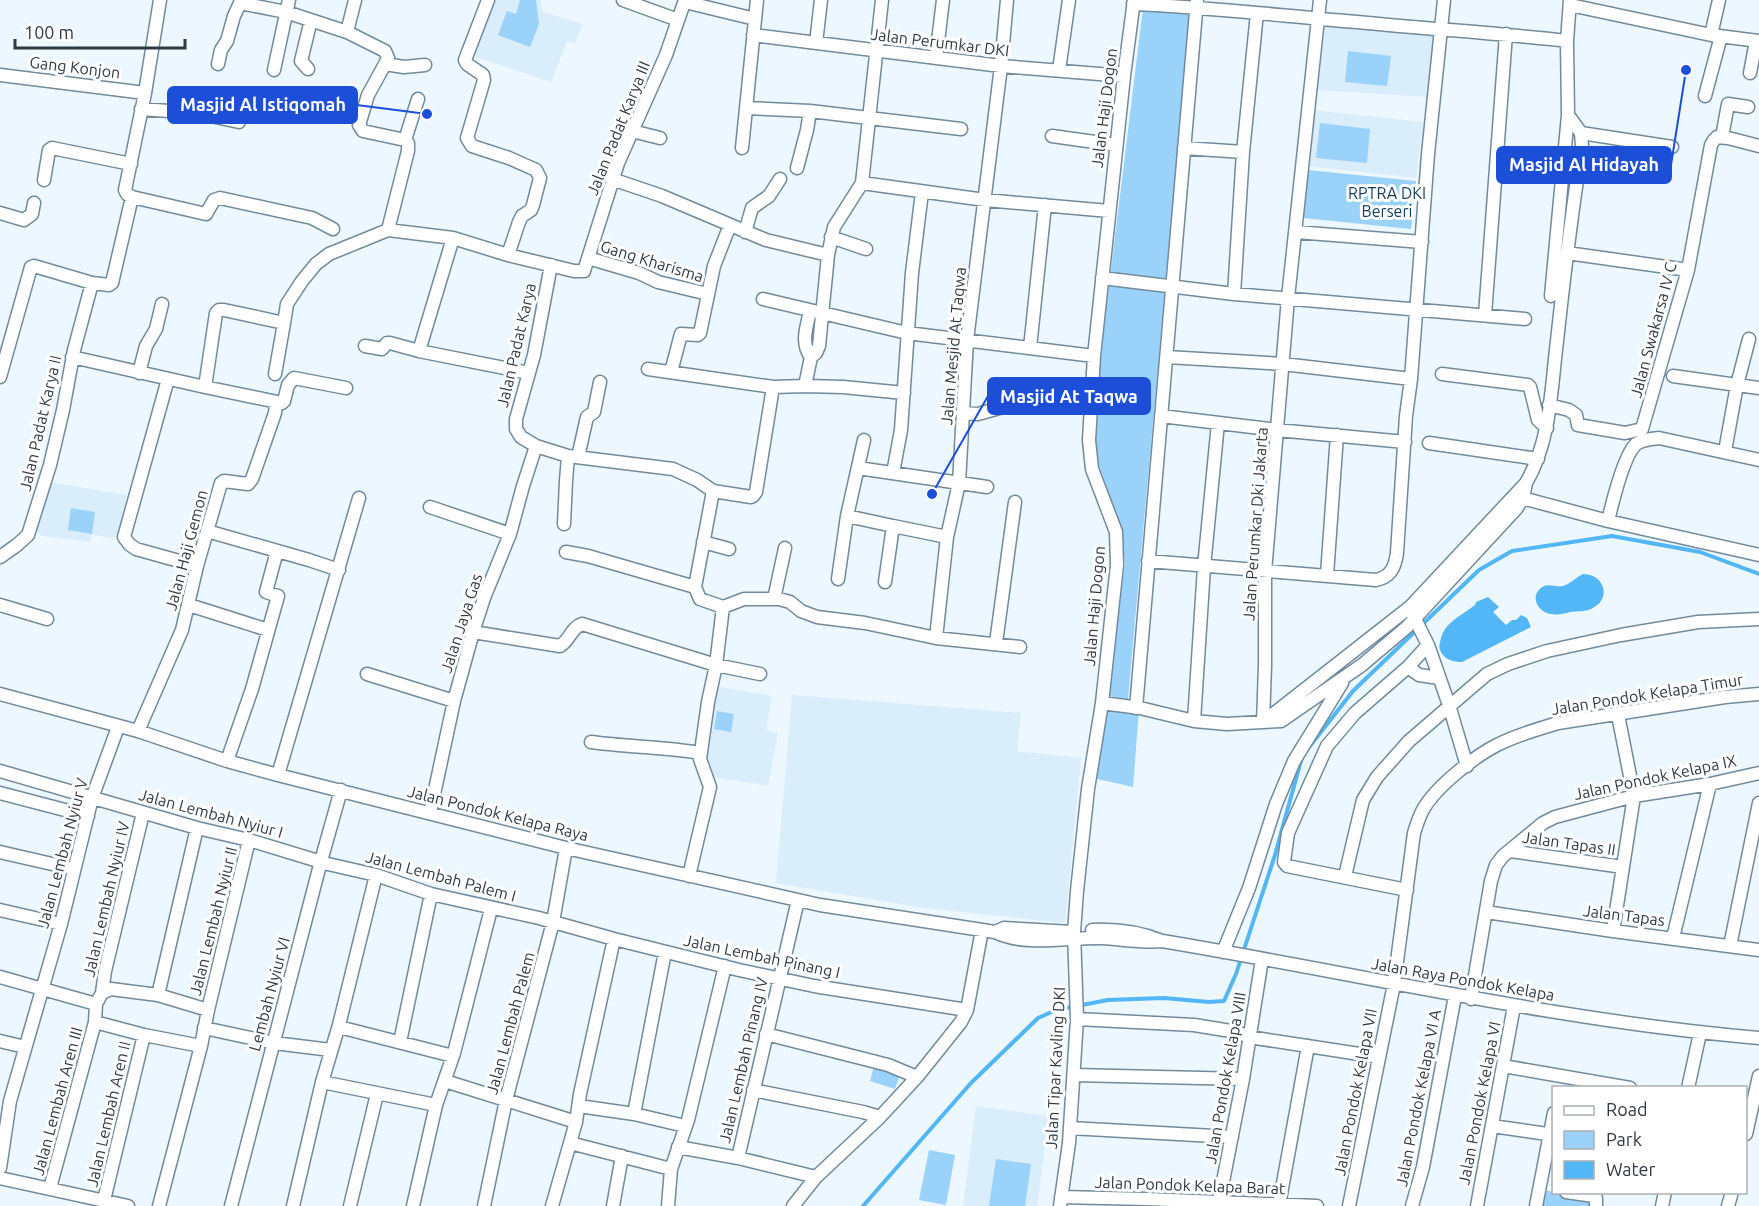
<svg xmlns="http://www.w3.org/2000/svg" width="1759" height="1206" font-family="Ubuntu,sans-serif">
	<rect width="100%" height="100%" fill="#ecf7ff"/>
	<path fill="#d9edfb" d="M 489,0 L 541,0 L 543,12 L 583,24 L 575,43 L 567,41 L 551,82 L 468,54 Z
		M 1322,24 L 1435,35 L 1430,97 L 1316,90 Z
		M 1312,110 L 1423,122 L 1416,178 L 1306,166 Z
		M 49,482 L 126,495 L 118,536 L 110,538 L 92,534 L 90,542 L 43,536 L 34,530 Z
		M 709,685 L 772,696 L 766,730 L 778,733 L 768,786 L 708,776 L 700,759 Z
		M 792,695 L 1021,713 L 1017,751 L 1081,758 L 1065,923 L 925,908 L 776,883 Z
		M 976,1106 L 1049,1116 L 1037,1206 L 963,1206 Z"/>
	<path fill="#9bd2f9" d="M 520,0 L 536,0 L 539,24 L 530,47 L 498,35 L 507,11 L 516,14 Z
		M 1144,0 L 1191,0 L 1128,699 L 1107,696 L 1125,564 L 1120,525 L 1100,469 L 1095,442 L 1101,351 Z
		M 1348,51 L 1391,56 L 1387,86 L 1345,82 Z
		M 1320,123 L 1370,129 L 1367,163 L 1316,158 Z
		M 1308,170 L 1416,181 L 1411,229 L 1303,218 Z
		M 71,508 L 95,512 L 92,534 L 68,530 Z
		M 1105,704 L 1139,709 L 1133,787 L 1093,778 Z
		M 717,711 L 734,714 L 731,732 L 714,729 Z
		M 874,1067 L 900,1075 L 895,1089 L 870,1081 Z
		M 929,1150 L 955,1155 L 946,1205 L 919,1200 Z
		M 996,1159 L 1031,1164 L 1025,1206 L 989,1206 Z
		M 1542,1190 L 1590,1197 L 1591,1206 L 1538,1206 Z"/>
	<path fill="#53b6f6" d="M 1583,574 C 1604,574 1612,598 1593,608 C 1586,612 1577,611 1570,612 C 1564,614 1557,615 1551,614 C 1539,613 1529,597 1541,588 C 1548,582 1556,588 1563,586 C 1570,584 1577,577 1583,574 Z
		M 1488,597 L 1499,607 L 1493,612 L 1506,625 L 1512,620 L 1516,620 L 1521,615 L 1527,618 L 1531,627 L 1462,662 C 1454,662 1445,660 1441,652 C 1438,647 1440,643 1441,638 C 1446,621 1463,615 1475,605 L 1476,602 Z"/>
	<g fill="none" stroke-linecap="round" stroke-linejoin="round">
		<path stroke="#53b6f6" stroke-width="4" d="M 1306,751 L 1353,691 L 1479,570 L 1512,551 L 1612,536 L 1700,552 L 1759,574
			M 863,1206 L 971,1083 L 1038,1018 L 1056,1010 L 1108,1000 L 1164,998 L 1209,1002 L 1224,1001 L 1236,974 L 1275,855 L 1302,757"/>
		<g stroke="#728a9b" stroke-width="15">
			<path id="minor" d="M 160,0 L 145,93 L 125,190 L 127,194 L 132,197 L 206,214 L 214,200 L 220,198 L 312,218 L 333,229
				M 488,0 L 465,60 L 467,64 L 483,75 L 484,80 L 467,138 L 472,146 L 509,158 L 536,170 L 540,178 L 533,205 L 531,210 L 522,216 L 519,222 L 508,255
				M 623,0 L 678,20
				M 685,2 L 755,19
				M 1133,4 C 1208,7 1283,16 1357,22 C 1427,29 1498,33 1567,41
				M 1570,5 L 1711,35 L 1759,41
				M 347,32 L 355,0
				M 753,35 L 1001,66 L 1124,76
				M 1711,35 L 1719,0
				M 816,43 L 821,0
				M 936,58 L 943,0
				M 218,64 L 221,50 L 227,41 L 234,16 L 240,3 L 286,12 L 347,32 L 385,51 L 388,58 L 385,64 L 368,95 L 359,125 L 363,131 L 405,140 L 408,143 L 408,151 L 388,230
				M 385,64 L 404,67 L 425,65
				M 308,69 L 301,61 L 311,20
				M 274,70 L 289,0
				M 1059,70 L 1069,0
				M 1750,73 L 1756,41
				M 0,75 L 145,93
				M 1705,96 L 1721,36
				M 746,108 L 810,111 L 961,129
				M 141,109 L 197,113 L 239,122
				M 632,131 L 660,138
				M 1581,133 L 1672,147
				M 1052,136 L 1116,145
				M 1722,137 L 1728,104 L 1748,107
				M 405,140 L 418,99
				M 742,148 L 757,0
				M 1184,148 L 1243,152
				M 797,168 L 807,130 L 810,111
				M 612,179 L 662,196 L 766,240 L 828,255 L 819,346 L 816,353 L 811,357
				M 44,180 L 49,150 L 52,148 L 131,164
				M 862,183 L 985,200 L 1109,211
				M 0,213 L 24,220 L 32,214 L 34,203
				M 745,232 L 752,208 L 769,196 L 780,179
				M 1296,232 L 1422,242
				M 831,237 L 866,249
				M 1567,253 L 1688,270
				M 828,255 L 834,227 L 862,183 L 882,0
				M 588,258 L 639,273 L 658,282 L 708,294
				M 551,265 L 534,355 L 516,419 L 516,429 L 521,437 L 536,446 L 568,456 L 673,469 L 697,480 L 713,491 L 695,587 L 700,599 L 723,607
				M 1102,278 L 1234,294 L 1525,319
				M 1234,294 L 1243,152 L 1257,13
				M 1551,296 L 1568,115 L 1567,41 L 1570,0
				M 763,299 L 907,333 L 1094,356
				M 810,311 C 807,326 800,343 811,357 L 805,386 L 843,387 L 904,393
				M 1485,315 L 1506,34
				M 365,346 L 382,349 L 387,343 L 390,343 L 419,351 L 529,373
				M 1030,348 L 1045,205
				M 419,351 L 453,238
				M 72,357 L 205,387
				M 1167,357 L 1283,364 L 1411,379
				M 648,369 L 773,387
				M 671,372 L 681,334 L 698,335 L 700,333 L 714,266 L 730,225
				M 139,373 L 146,346 L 156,329 L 162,304
				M 275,374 L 284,323
				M 1442,374 L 1528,385 L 1530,387 L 1538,420 L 1547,428
				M 1673,376 L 1759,388
				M 0,377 L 31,267 L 34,266 L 92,283 L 109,285 L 112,283 L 132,197
				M 168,379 L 124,537 L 129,544 L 136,549 L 197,566
				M 346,388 L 294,378 L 288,385 L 284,401 L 282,403 L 205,387 L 216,313 L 219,310 L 224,310 L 284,323 L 287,304 L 302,281 L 316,264 L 329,254 L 388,230 L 453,238 L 508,255 L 574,271 L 584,271 L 618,163 L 666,55 L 685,0
				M 1549,405 L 1569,410 L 1576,415 L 1578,425 L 1625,433 L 1642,429 L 1688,270 L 1711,145 L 1714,140 L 1717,137 L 1728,138 L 1759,146
				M 962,413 L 978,414 L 1003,407
				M 1161,416 L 1277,430 L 1405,442
				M 1429,443 L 1538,459
				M 1725,451 L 1737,385 L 1749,339
				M 578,457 L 587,417 L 594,412 L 600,382
				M 858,468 L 987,487
				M 893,473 L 901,430 L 912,273 L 922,192
				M 713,491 L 751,497 L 753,496 L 756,492 L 773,387 L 805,386
				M 1515,496 L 1608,521 L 1759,555
				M 430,507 L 510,534
				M 847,516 L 893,526
				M 1608,521 C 1612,504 1624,455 1636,444 C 1643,439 1651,439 1659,438 L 1759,460
				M 564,524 L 566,481 L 568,456
				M 207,531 L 309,560 L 339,570
				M 703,542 L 729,549
				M 566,552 L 588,556 L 695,587
				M 0,557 L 17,545 L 28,535 L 50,465 L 63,410 L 74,350 L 92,283
				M 1148,561 L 1376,580 C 1391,577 1395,567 1397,553 L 1406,416 L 1411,379 L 1428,154 L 1444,0
				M 1327,575 L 1337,435
				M 838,579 L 847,516 L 864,440
				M 885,582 L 893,526 L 947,537
				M 774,599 L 785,548
				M 0,605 L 47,619
				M 189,605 L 268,630
				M 723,607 L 744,599 L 779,599 L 790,602 L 801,611 L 817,617 L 865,623 L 936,638 L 1020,647
				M 1413,615 L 1428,645 L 1449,705 L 1467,766
				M 473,632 L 560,646 C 569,641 572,627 582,624 L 716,665 L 760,674
				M 936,638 L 947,537 L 959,483 L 967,340 L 1001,66 L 1007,0
				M 996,643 L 1015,502
				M 1408,667 L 1419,675 L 1439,678
				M 367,674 L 454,701
				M 0,694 L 138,731 L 227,761 L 278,775 L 566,848 L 820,905 L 995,932 C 1025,947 1069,937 1101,938 C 1122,939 1141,943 1162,941
				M 1102,703 L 1140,708 L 1194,721 L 1227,724 L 1281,721 L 1362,665 L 1407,627 L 1516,509 L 1523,498 L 1526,483
				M 1136,708 L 1197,0
				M 1194,721 L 1204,567 L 1218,423
				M 1263,722 L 1410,607 L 1526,483 C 1551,440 1551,389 1557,341 C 1564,276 1572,211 1582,146 L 1581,133 L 1568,115
				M 1263,722 L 1265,666 L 1265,572 L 1288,298 L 1320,0
				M 138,731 L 182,630 L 197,566 L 221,483 L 224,481 L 248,484 L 252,479 L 275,413 L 276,402
				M 591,742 C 628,747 665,747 701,753
				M 227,761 L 252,689 L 278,596 L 266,592 L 277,551
				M 0,771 L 197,828 L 249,840 L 328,864 L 376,875 L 431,894 L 539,918 L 614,939 L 739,970 L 814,986 L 967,1010
				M 278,775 L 359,498
				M 0,793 L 88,816
				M 430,813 L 454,701 L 473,632 L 484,598 L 510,534 L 523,486 L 536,446
				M 1510,851 L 1623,867
				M 0,852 L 74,869
				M 689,876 L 710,787 L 700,759 L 708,702 L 716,665 L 723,607
				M 1345,876 L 1363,800 L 1377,777 L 1409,741 L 1487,674 L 1508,664 L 1547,651 L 1621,635 L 1698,622 L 1759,619
				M 1407,890 L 1287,866 L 1284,862 L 1288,833 L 1327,746 L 1355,713 L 1408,667 L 1428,645
				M 0,910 L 61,924
				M 1486,912 L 1613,931 L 1759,950
				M 1092,930 C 1116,929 1140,932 1162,941 C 1361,974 1558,1021 1759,1038
				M 1613,931 L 1634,796 L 1618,715
				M 995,932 L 1004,928 L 1072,932
				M 1673,938 L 1710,784
				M 1730,946 L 1759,803
				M 1223,952 L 1249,888 L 1276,804 L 1294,761 L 1342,683
				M 0,977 L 96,1004
				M 111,989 L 158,995 L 208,1010 L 201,1046 L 144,1035 L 95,1022 L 96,1004 L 102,993 Z
				M 102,993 L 105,971 L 143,813
				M 158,995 L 197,828
				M 1471,999 L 1491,881 L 1496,865 L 1503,856 L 1543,823 L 1555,817 L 1634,796 L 1710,784 L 1759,773
				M 208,1010 L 249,840
				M 1077,1019 L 1194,1025 L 1237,1032 L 1249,1037 L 1379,1057
				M 339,1027 L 453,1056
				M 204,1028 L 274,1043 L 331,1050
				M 766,1034 L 888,1065 L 917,1077
				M 0,1041 L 25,1047
				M 400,1042 L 431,894
				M 1503,1066 L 1630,1088
				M 1074,1075 L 1243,1079
				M 445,1081 L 576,1122
				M 322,1082 L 436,1105
				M 1688,1088 L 1700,1033
				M 753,1090 L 863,1112 L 880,1117
				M 579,1106 L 634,1114 L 685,1126
				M 634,1114 L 665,952
				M 1492,1126 L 1554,1135
				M 1070,1128 L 1232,1137
				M 1746,1134 L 1759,1076
				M 570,1143 L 671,1169
				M 678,1147 L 738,1158 L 816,1177
				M 738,1158 L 798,900
				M 0,1168 L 10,1101 L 61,924 L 92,798 L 118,727
				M 0,1178 L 128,1206
				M 50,1188 L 95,1022
				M 1566,1192 L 1594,1196 L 1596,1198 L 1596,1206
				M 1061,1197 L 1147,1199 L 1317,1206
				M 104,1200 L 144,1035
				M 1219,1202 L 1243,1079 L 1262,959
				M 1279,1205 L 1308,1046
				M 159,1206 L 201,1046
				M 231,1206 L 321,861 L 341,790
				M 293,1206 L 322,1082 L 339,1025 L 376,875
				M 350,1206 L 377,1094
				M 413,1206 L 436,1105 L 454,1053 L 491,909
				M 484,1206 L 506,1100 L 553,922 L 566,848
				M 552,1206 L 576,1122 L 580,1094 L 614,939
				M 613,1206 L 622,1156
				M 668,1206 L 671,1169 L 688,1120 L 725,966
				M 793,1206 L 816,1177 L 880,1117 L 917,1077 L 961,1022 L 967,1010 L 982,930
				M 1060,1206 L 1069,1143 L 1077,1019 L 1074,932 L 1077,891 L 1088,789 L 1102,703 L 1117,565 L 1116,532 L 1092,469 L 1089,440 L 1094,356 L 1124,76 L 1134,0
				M 1349,1206 L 1394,984 L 1414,833 C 1417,824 1419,816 1424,808 C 1437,786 1475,756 1497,745 C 1516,735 1538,729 1558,723 L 1725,697 L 1759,694
				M 1412,1206 L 1423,1167 L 1455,996
				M 1477,1206 L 1514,1006
				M 1536,1206 L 1554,1113
				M 1662,1206 L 1665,1192
				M 1728,1206 L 1732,1192"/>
		</g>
		<use href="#minor" stroke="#fff" stroke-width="12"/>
	</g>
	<g text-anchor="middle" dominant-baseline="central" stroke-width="6" stroke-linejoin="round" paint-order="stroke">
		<g font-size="16" fill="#303a42" stroke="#fff">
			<text transform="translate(940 42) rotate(7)">Jalan Perumkar DKI</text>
			<text transform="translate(75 67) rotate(7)">Gang Konjon</text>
			<text transform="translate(1104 108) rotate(-83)">Jalan Haji Dogon</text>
			<text transform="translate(618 128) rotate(-68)">Jalan Padat Karya III</text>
			<text transform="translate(652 261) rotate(17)">Gang Kharisma</text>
			<text transform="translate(1653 330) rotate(-75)">Jalan Swakarsa IV C</text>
			<text transform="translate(516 345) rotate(-77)">Jalan Padat Karya</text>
			<text transform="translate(953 346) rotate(-85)">Jalan Mesjid At Taqwa</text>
			<text transform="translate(40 423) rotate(-77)">Jalan Padat Karya II</text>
			<text transform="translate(1255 524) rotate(-86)">Jalan Perumkar Dki Jakarta</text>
			<text transform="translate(186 550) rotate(-75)">Jalan Haji Gemon</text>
			<text transform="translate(1094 606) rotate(-85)">Jalan Haji Dogon</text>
			<text transform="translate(461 623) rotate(-72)">Jalan Jaya Gas</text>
			<text transform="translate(1647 694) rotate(-9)">Jalan Pondok Kelapa Timur</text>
			<text transform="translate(1655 777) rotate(-12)">Jalan Pondok Kelapa IX</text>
			<text transform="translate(211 813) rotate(15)">Jalan Lembah Nyiur I</text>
			<text transform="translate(498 813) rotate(14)">Jalan Pondok Kelapa Raya</text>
			<text transform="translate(1569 843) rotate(8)">Jalan Tapas II</text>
			<text transform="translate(62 853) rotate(-75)">Jalan Lembah Nyiur V</text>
			<text transform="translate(441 876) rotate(15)">Jalan Lembah Palem I</text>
			<text transform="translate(106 899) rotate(-77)">Jalan Lembah Nyiur IV</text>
			<text transform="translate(1624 915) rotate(7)">Jalan Tapas</text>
			<text transform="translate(213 921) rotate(-76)">Jalan Lembah Nyiur II</text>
			<text transform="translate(762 956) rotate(12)">Jalan Lembah Pinang I</text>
			<text transform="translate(1463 979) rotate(10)">Jalan Raya Pondok Kelapa</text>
			<text transform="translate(269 994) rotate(-75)">Lembah Nyiur VI</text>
			<text transform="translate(510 1023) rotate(-75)">Jalan Lembah Palem</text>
			<text transform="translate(743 1060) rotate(-77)">Jalan Lembah Pinang IV</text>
			<text transform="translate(1055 1068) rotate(-87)">Jalan Tipar Kavling DKI</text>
			<text transform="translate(1225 1078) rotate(-80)">Jalan Pondok Kelapa VIII</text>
			<text transform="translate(1355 1092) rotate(-79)">Jalan Pondok Kelapa VII</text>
			<text transform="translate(1418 1098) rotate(-79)">Jalan Pondok Kelapa VI A</text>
			<text transform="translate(57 1101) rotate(-75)">Jalan Lembah Aren III</text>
			<text transform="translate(1479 1103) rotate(-79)">Jalan Pondok Kelapa VI</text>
			<text transform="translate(108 1114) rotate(-77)">Jalan Lembah Aren II</text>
			<text transform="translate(1190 1185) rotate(2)">Jalan Pondok Kelapa Barat</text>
		</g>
		<g font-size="16" fill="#143d57" stroke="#fff">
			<text x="1387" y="193">RPTRA DKI<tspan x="1387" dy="18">Berseri</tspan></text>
		</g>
	</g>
	<path fill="none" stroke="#1d4ed8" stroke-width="2" d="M427 114L357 105M1686 70L1671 165M932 494L988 396"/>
	<g fill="#1d4ed8" stroke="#fff" stroke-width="2">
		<circle cx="427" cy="114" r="6"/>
		<circle cx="1686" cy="70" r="6"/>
		<circle cx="932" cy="494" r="6"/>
	</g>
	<g fill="#1d4ed8" stroke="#1d4ed8" stroke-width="2">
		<rect x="168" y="87" width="189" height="36" rx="6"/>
		<rect x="1497" y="147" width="174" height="36" rx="6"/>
		<rect x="988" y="378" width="162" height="36" rx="6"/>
	</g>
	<g font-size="18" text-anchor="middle" font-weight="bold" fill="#fff">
		<text x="263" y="111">Masjid Al Istiqomah</text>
		<text x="1584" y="171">Masjid Al Hidayah</text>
		<text x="1069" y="403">Masjid At Taqwa</text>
	</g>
	<rect x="1552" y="1086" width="195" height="108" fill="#ffffff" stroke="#acb0b3" stroke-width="1.5"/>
	<rect x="1564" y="1106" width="30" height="9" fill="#ffffff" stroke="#acb0b3" stroke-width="1.5"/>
	<text x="1606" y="1116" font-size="18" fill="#303a42">Road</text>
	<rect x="1564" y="1131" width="30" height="18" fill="#9bd2f9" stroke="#acb0b3" stroke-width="1.5"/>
	<text x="1606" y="1146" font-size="18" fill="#303a42">Park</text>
	<rect x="1564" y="1161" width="30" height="18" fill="#53b6f6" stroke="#acb0b3" stroke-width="1.5"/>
	<text x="1606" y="1176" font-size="18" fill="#303a42">Water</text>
	<path d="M15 39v9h170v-9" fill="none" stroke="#303a42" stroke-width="3"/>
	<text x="24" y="39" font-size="18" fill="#303a42" stroke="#ffffff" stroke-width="4.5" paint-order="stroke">100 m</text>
</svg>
